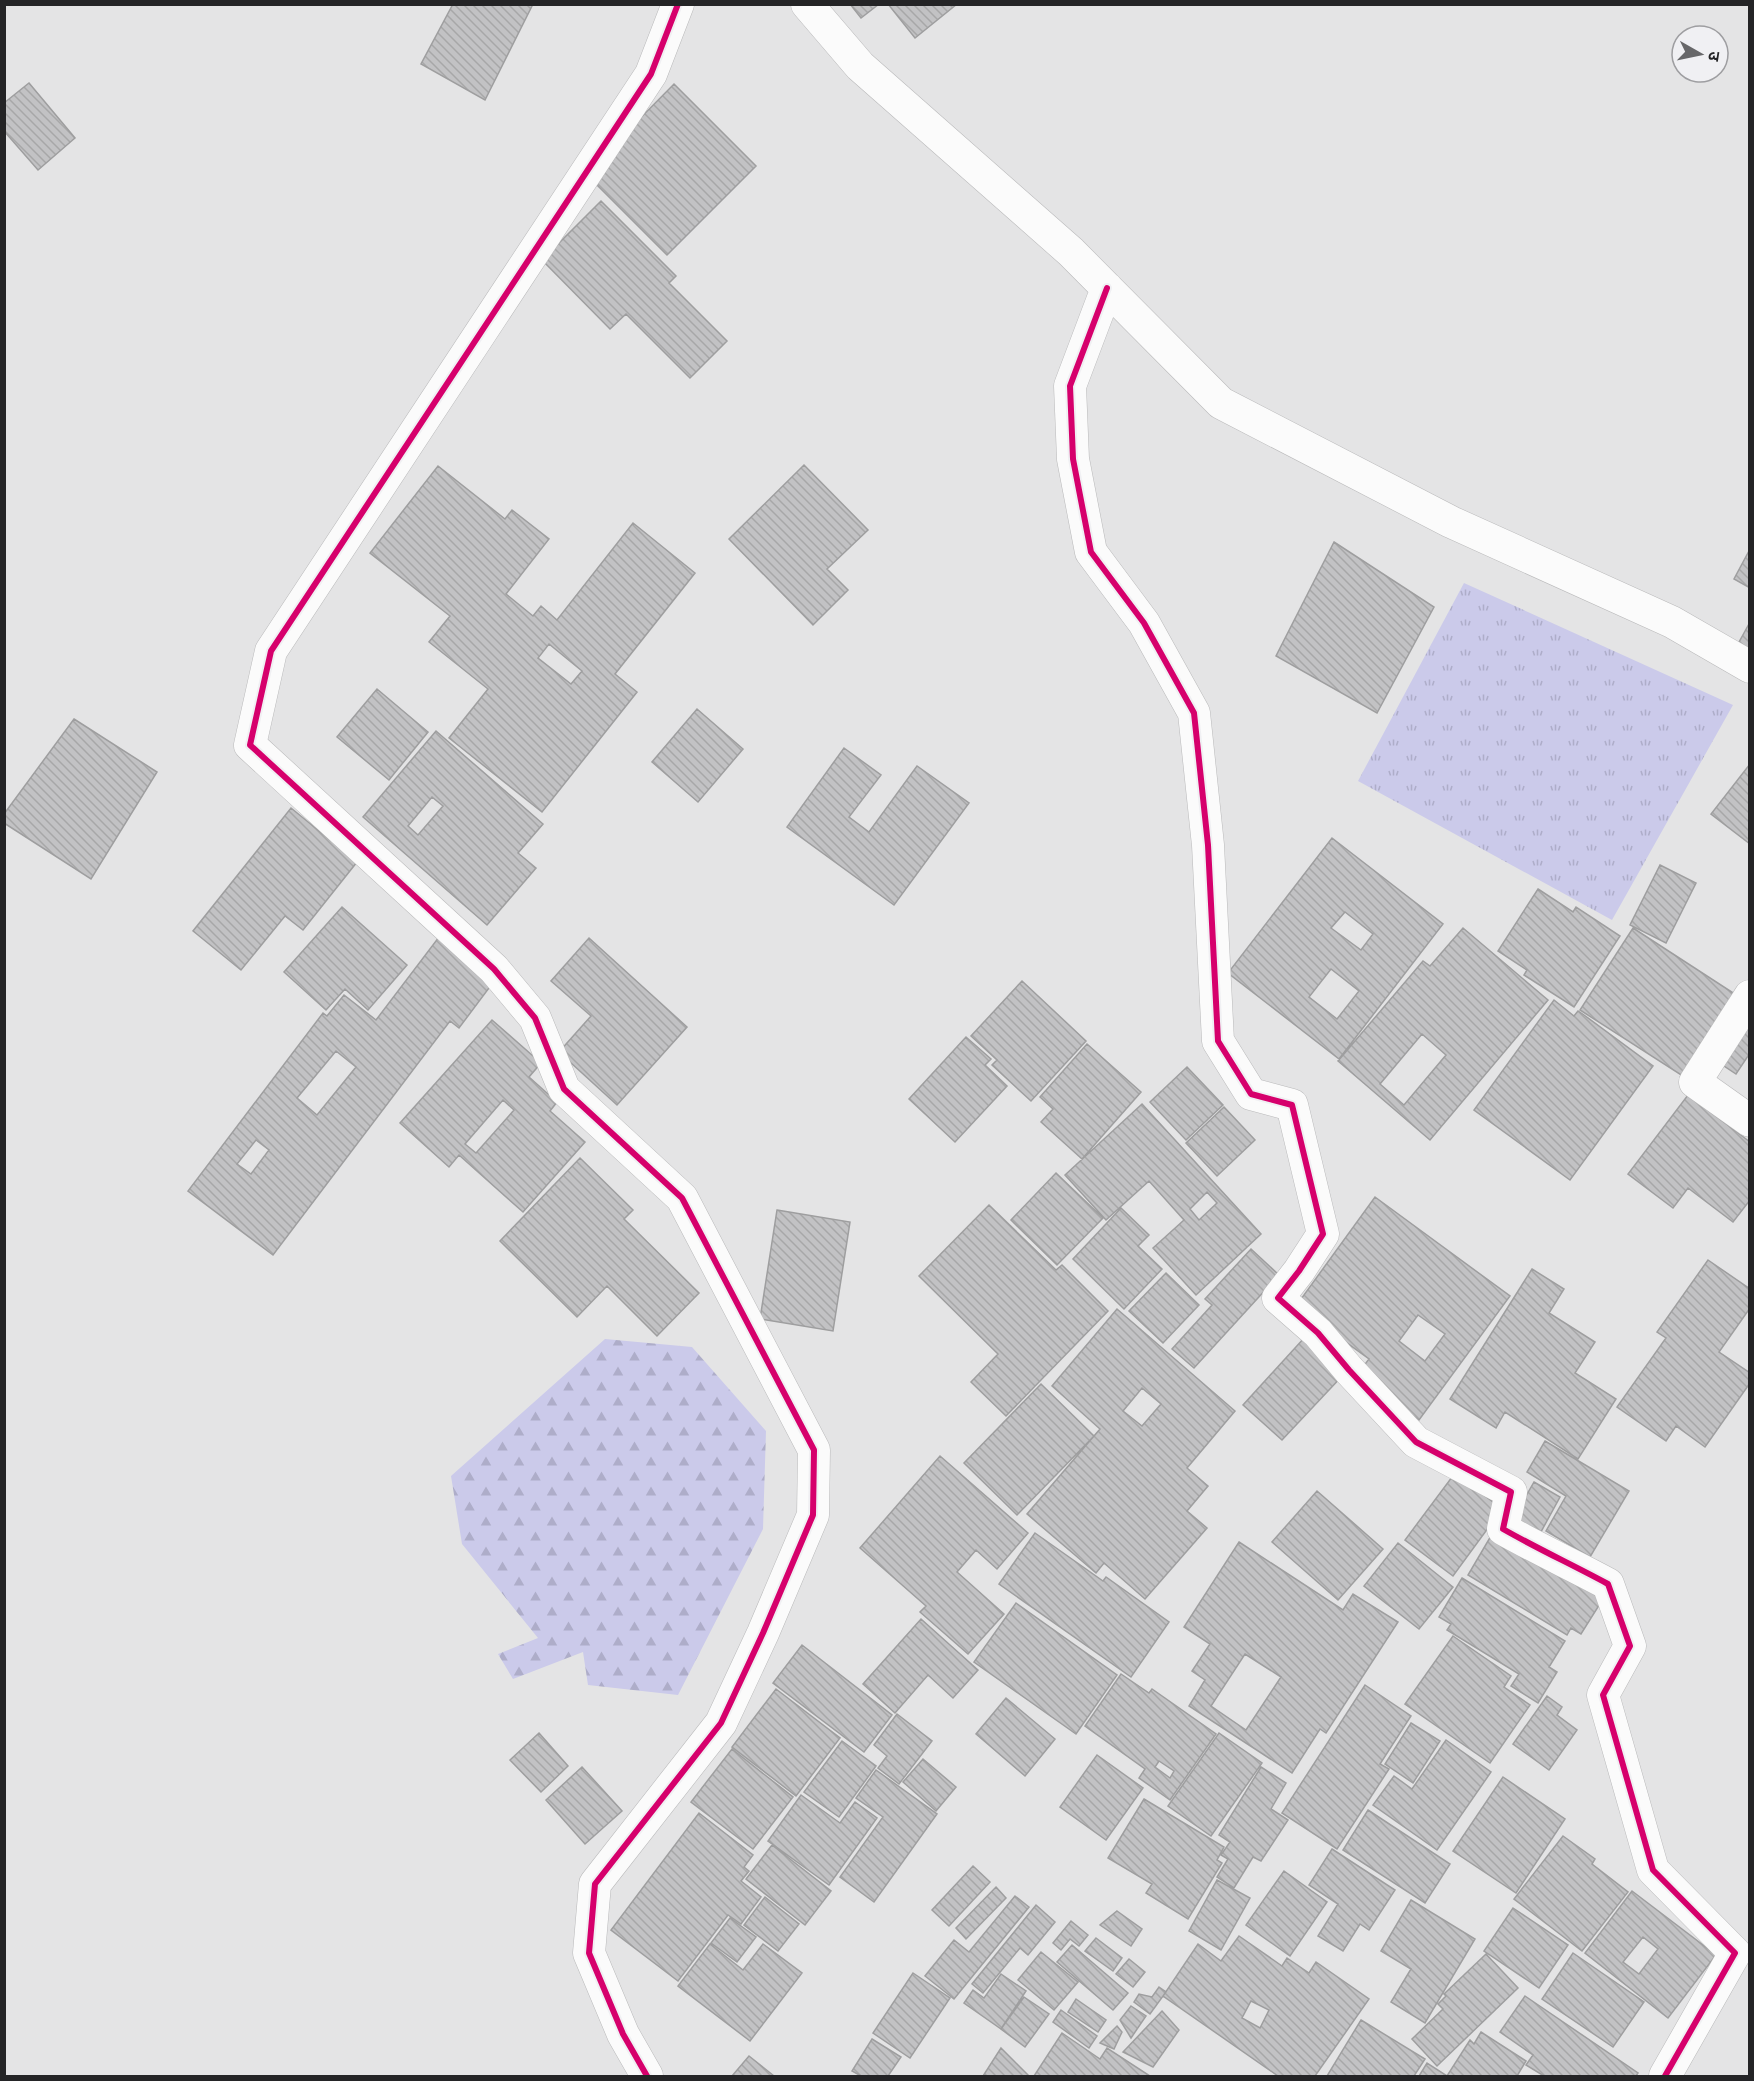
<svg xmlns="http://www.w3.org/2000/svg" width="1754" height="2081" font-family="'DM Sans','Noto Sans Devanagari',sans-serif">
	<defs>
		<pattern id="grass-tufts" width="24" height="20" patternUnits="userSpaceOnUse" patternTransform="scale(1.5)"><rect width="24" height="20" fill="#cbcaea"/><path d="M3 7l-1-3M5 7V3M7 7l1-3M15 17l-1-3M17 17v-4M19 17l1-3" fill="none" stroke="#aeadc9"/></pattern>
		<pattern id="forest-firs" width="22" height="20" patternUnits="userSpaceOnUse" patternTransform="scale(1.5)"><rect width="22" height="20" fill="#cbcaea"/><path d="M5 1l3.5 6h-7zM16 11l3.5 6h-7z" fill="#aeadc9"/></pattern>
		<pattern id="building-back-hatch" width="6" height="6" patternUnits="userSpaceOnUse" patternTransform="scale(1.5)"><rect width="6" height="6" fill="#c2c2c4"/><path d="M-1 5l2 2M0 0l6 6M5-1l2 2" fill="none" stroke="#a7a7a8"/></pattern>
	</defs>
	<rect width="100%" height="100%" fill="#e4e4e5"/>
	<path fill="url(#grass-tufts)" d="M 1464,583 L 1733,705 L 1612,920 L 1358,781 Z"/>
	<path fill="url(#forest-firs)" d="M 605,1339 L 692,1347 L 766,1431 L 763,1529 L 678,1695 L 588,1685 L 583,1652 L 513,1679 L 498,1654 L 538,1638 L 462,1544 L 451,1476 Z"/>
	<path fill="url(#building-back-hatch)" stroke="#9e9e9f" stroke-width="1.5" fill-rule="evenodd" d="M 453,4 L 533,4 L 485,100 L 421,64 Z
		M 850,4 L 879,4 L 861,18 Z
		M 888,4 L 957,4 L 915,38 Z
		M 29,83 L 75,138 L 38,170 L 4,131 L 4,103 Z
		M 674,84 L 756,166 L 667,255 L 593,181 L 595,164 Z
		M 601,201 L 676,276 L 669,283 L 727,341 L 690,378 L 626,314 L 610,329 L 542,260 Z
		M 804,465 L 868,530 L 827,569 L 848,590 L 813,625 L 729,539 Z
		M 438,466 L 505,519 L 512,510 L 549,539 L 506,594 L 533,616 L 541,606 L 557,620 L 633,523 L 695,573 L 615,674 L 637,692 L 542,812 L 449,738 L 488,689 L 429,642 L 450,616 L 370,553 ZM 549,644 L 582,671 L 571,684 L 538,658 Z
		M 1334,542 L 1434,607 L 1377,713 L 1276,656 Z
		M 1750,549 L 1750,588 L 1734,579 Z
		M 1750,622 L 1750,650 L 1738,644 Z
		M 377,689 L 428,732 L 389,780 L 337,737 Z
		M 697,709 L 743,749 L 698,802 L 652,762 Z
		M 74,719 L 157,772 L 91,879 L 4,823 L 4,814 Z
		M 436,731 L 543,824 L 518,853 L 536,868 L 487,925 L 363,817 ZM 432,797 L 443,806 L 418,835 L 408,826 Z
		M 844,748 L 881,775 L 849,817 L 869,832 L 917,766 L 969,803 L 894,905 L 787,827 Z
		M 1750,764 L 1750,844 L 1711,814 Z
		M 291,808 L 357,862 L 303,930 L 285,916 L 241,970 L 193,931 Z
		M 1332,838 L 1443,924 L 1339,1059 L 1228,973 ZM 1345,912 L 1373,934 L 1361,950 L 1331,928 ZM 1331,969 L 1359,991 L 1337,1019 L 1309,997 Z
		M 1660,865 L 1696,883 L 1666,943 L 1630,925 Z
		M 1538,889 L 1573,912 L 1576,907 L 1620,936 L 1574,1007 L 1524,975 L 1527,970 L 1498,951 Z
		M 342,907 L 407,965 L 368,1010 L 345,989 L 326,1010 L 284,972 Z
		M 1463,928 L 1548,1000 L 1430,1140 L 1338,1061 L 1423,961 L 1430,966 ZM 1422,1034 L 1446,1055 L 1404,1105 L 1380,1084 Z
		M 1633,928 L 1741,998 L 1689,1080 L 1580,1010 Z
		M 439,937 L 495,980 L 459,1028 L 450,1021 L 273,1255 L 188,1191 L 323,1013 L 327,1016 L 344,995 L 376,1020 ZM 336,1051 L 356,1067 L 317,1115 L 297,1098 ZM 256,1140 L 269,1150 L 251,1174 L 237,1164 Z
		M 589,938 L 687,1027 L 617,1105 L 559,1052 L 591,1016 L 551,981 Z
		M 1022,981 L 1086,1041 L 1031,1101 L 992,1065 L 997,1060 L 971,1036 Z
		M 1554,1000 L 1574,1016 L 1578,1011 L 1584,1015 L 1653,1066 L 1570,1180 L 1474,1110 Z
		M 1750,1004 L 1750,1053 L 1736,1074 L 1712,1058 Z
		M 492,1020 L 541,1063 L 529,1077 L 557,1102 L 550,1111 L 585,1142 L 523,1212 L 459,1155 L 449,1167 L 400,1123 ZM 503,1100 L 514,1110 L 476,1153 L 465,1144 Z
		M 966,1037 L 991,1059 L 985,1065 L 1007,1086 L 955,1142 L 909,1099 Z
		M 1087,1044 L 1141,1092 L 1082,1159 L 1041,1122 L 1053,1109 L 1040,1097 Z
		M 1187,1067 L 1223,1105 L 1186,1140 L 1150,1102 Z
		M 1688,1095 L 1750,1142 L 1750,1200 L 1733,1222 L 1688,1188 L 1673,1208 L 1628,1174 Z
		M 1142,1104 L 1261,1234 L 1196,1295 L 1153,1248 L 1184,1220 L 1149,1181 L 1106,1220 L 1065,1175 ZM 1207,1192 L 1217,1203 L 1199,1220 L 1190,1209 Z
		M 1224,1107 L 1255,1140 L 1217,1176 L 1186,1143 Z
		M 580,1158 L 633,1210 L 624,1219 L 699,1293 L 657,1336 L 607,1286 L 577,1317 L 500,1241 Z
		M 1056,1173 L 1103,1218 L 1057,1265 L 1011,1220 Z
		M 1375,1197 L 1510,1296 L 1419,1420 L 1357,1375 L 1369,1359 L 1296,1306 ZM 1418,1315 L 1445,1334 L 1425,1361 L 1399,1341 Z
		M 989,1205 L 1056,1270 L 1062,1265 L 1108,1311 L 1006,1416 L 971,1382 L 998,1354 L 919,1276 Z
		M 1121,1208 L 1149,1235 L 1138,1246 L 1162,1269 L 1124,1309 L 1073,1259 Z
		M 777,1210 L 850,1222 L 833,1331 L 760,1319 Z
		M 1251,1249 L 1279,1275 L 1194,1368 L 1172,1349 L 1212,1305 L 1205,1299 Z
		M 1708,1260 L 1750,1289 L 1750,1308 L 1719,1352 L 1750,1373 L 1750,1383 L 1705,1447 L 1676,1426 L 1666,1441 L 1617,1407 L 1666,1338 L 1657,1332 Z
		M 1532,1269 L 1564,1289 L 1549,1313 L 1595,1342 L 1575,1373 L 1616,1399 L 1578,1459 L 1505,1412 L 1496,1428 L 1450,1399 Z
		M 1166,1273 L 1199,1305 L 1163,1343 L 1129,1311 Z
		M 1117,1309 L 1235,1411 L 1187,1468 L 1208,1486 L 1187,1511 L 1207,1528 L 1145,1599 L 1104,1563 L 1096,1573 L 1027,1514 L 1100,1429 L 1052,1386 ZM 1142,1388 L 1161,1404 L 1142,1426 L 1123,1411 Z
		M 1305,1337 L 1344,1374 L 1282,1440 L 1243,1405 Z
		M 1041,1384 L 1094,1436 L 1017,1515 L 964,1463 Z
		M 1545,1441 L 1629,1491 L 1590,1557 L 1546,1531 L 1566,1496 L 1527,1472 Z
		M 940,1456 L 1028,1533 L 997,1569 L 976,1550 L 957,1572 L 1004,1614 L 968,1654 L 920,1612 L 926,1606 L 860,1548 Z
		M 1455,1473 L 1502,1509 L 1453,1576 L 1405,1540 Z
		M 1534,1482 L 1560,1497 L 1536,1541 L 1509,1526 Z
		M 1317,1491 L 1383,1549 L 1338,1600 L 1272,1542 Z
		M 1495,1529 L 1608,1591 L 1581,1634 L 1571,1628 L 1567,1635 L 1468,1575 Z
		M 1035,1533 L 1103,1581 L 1106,1577 L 1169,1622 L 1131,1677 L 999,1584 Z
		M 1239,1542 L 1343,1610 L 1353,1594 L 1398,1622 L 1326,1733 L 1320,1729 L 1292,1773 L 1189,1706 L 1205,1680 L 1192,1671 L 1210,1644 L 1184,1627 ZM 1245,1654 L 1281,1677 L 1246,1730 L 1211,1706 Z
		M 1398,1543 L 1453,1587 L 1419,1629 L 1364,1586 Z
		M 1462,1578 L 1565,1641 L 1549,1667 L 1557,1672 L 1538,1703 L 1511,1686 L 1519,1674 L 1447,1630 L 1451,1624 L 1439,1617 Z
		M 1016,1603 L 1117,1675 L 1076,1734 L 974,1662 Z
		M 921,1619 L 978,1670 L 953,1698 L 928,1675 L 895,1713 L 863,1684 Z
		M 1453,1636 L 1511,1676 L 1504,1687 L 1530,1705 L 1490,1763 L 1405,1704 Z
		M 802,1645 L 892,1715 L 864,1752 L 773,1683 Z
		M 1121,1674 L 1149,1693 L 1152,1689 L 1216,1734 L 1170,1800 L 1139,1778 L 1145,1769 L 1085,1726 ZM 1159,1761 L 1174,1771 L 1170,1778 L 1155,1767 Z
		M 1365,1685 L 1411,1716 L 1380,1764 L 1389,1769 L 1337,1849 L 1282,1813 Z
		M 776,1689 L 840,1738 L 796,1796 L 732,1747 Z
		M 1547,1696 L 1562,1707 L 1557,1715 L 1577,1730 L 1549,1770 L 1513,1744 Z
		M 1006,1698 L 1055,1739 L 1025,1776 L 976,1734 Z
		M 897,1714 L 932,1741 L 899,1784 L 878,1768 L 887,1756 L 874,1745 Z
		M 1411,1723 L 1440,1741 L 1413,1783 L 1385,1764 Z
		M 539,1733 L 568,1766 L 541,1792 L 510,1760 Z
		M 1219,1733 L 1262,1763 L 1211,1836 L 1168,1806 Z
		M 1446,1740 L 1491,1772 L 1437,1850 L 1373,1805 L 1394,1776 L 1412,1789 Z
		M 842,1741 L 876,1766 L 839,1817 L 804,1792 Z
		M 732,1749 L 793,1797 L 753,1849 L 691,1802 Z
		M 1097,1755 L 1143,1788 L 1106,1840 L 1060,1807 Z
		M 923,1759 L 956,1787 L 936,1811 L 903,1782 Z
		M 582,1767 L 622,1811 L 585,1844 L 546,1800 Z
		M 1261,1767 L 1286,1783 L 1271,1809 L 1288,1820 L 1261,1861 L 1253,1857 L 1234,1888 L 1217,1877 L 1228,1859 L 1221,1855 L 1230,1842 L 1219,1835 Z
		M 876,1770 L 937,1814 L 874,1902 L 840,1877 L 883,1817 L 856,1798 Z
		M 1503,1777 L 1565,1819 L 1516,1893 L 1453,1851 Z
		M 801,1795 L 840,1823 L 855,1802 L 877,1818 L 829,1885 L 768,1841 Z
		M 1144,1799 L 1224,1847 L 1217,1860 L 1222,1863 L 1188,1919 L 1146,1893 L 1152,1884 L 1108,1858 Z
		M 1368,1810 L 1450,1864 L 1425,1903 L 1343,1850 Z
		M 699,1813 L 753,1855 L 744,1867 L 749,1871 L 741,1881 L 761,1897 L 741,1924 L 728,1915 L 678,1981 L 611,1930 Z
		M 1563,1836 L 1595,1859 L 1592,1864 L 1628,1892 L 1582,1951 L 1514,1899 Z
		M 772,1845 L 831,1891 L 805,1925 L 746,1879 Z
		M 1332,1849 L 1395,1890 L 1369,1930 L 1360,1924 L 1343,1951 L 1318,1936 L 1338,1904 L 1309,1885 Z
		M 973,1866 L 990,1882 L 949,1926 L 932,1910 Z
		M 1284,1871 L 1327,1902 L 1290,1956 L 1246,1925 Z
		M 1217,1880 L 1250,1898 L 1221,1950 L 1189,1931 Z
		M 996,1887 L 1006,1898 L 966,1939 L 956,1928 Z
		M 1632,1891 L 1716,1955 L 1668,2018 L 1585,1953 ZM 1643,1937 L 1658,1949 L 1639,1974 L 1623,1962 Z
		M 1015,1896 L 1029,1907 L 954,1999 L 925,1976 L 954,1940 L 969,1952 Z
		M 765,1897 L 799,1924 L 778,1951 L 744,1925 Z
		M 1411,1900 L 1475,1939 L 1425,2023 L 1391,2002 L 1411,1969 L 1381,1951 Z
		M 1036,1905 L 1055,1922 L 1028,1955 L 1020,1948 L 983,1993 L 972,1984 Z
		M 1513,1908 L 1568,1945 L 1539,1988 L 1484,1951 Z
		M 1117,1911 L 1142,1929 L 1131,1946 L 1100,1925 Z
		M 730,1918 L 756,1937 L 737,1962 L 711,1943 Z
		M 1071,1921 L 1088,1935 L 1079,1946 L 1070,1939 L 1061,1950 L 1053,1943 Z
		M 1239,1936 L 1282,1966 L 1287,1958 L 1309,1973 L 1316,1962 L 1369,1999 L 1315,2076 L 1278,2076 L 1163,1996 L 1198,1944 L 1221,1961 ZM 1251,2001 L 1269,2010 L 1260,2028 L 1242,2018 Z
		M 1096,1938 L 1122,1958 L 1113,1971 L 1085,1951 Z
		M 710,1944 L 743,1970 L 763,1944 L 802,1973 L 750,2041 L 678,1986 Z
		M 1072,1945 L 1128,1993 L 1113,2010 L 1057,1962 Z
		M 1041,1952 L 1078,1982 L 1054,2010 L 1018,1980 Z
		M 1573,1953 L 1644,2002 L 1613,2047 L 1542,1999 Z
		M 1486,1954 L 1518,1988 L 1437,2066 L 1412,2039 L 1443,2009 L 1438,2004 L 1446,1996 L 1444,1994 Z
		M 1129,1959 L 1145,1972 L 1133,1987 L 1116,1974 Z
		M 913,1973 L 950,1998 L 910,2058 L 873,2033 Z
		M 1001,1974 L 1026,1991 L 1001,2029 L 964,2003 L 973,1990 L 984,1998 Z
		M 1159,1987 L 1166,1992 L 1150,2014 L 1134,2002 L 1139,1994 L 1152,1997 Z
		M 1525,1996 L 1638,2073 L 1636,2076 L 1544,2076 L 1526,2065 L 1533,2055 L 1500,2032 Z
		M 1024,1997 L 1049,2014 L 1025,2047 L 1001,2029 Z
		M 1076,1999 L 1106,2020 L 1098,2032 L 1068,2012 Z
		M 1131,2006 L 1146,2016 L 1131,2038 L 1120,2020 Z
		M 1061,2010 L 1097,2036 L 1089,2048 L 1053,2022 Z
		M 1162,2011 L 1179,2030 L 1153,2067 L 1123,2052 Z
		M 1361,2020 L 1425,2059 L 1414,2076 L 1327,2076 Z
		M 1117,2026 L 1122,2032 L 1114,2049 L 1100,2043 Z
		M 1481,2032 L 1526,2061 L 1517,2076 L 1419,2076 L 1427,2063 L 1447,2076 L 1470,2040 L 1474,2044 Z
		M 1062,2033 L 1100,2059 L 1107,2048 L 1150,2076 L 1034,2076 Z
		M 872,2039 L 901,2057 L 888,2076 L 861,2076 L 852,2071 Z
		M 1001,2048 L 1029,2076 L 983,2076 Z
		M 749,2056 L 774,2076 L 732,2076 Z"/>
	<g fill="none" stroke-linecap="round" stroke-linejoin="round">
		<g stroke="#b9b9ba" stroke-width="33">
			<path id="street" d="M 807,4 L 860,66 L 1071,252 L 1221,403 L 1451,522 L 1672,622 L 1750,667
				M 1107,288 L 1070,386 L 1073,459 L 1091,552 L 1144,623 L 1194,713 L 1208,845 L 1218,1041 L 1251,1094 L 1292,1105 L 1323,1234 L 1299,1271 L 1278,1298 L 1318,1333 L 1349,1370 L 1416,1442 L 1511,1492 L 1503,1529 C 1538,1549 1573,1565 1608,1584 L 1630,1646 L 1603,1695 L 1653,1870 L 1735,1953 L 1665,2076
				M 1750,996 L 1695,1082 L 1750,1121
				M 647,2076 L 623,2034 L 589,1953 L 595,1884 L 721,1723 L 763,1633 L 813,1515 L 814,1450 L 682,1198 L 564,1089 L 535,1018 L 494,969 L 250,745 L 271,651 L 651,74 L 678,4"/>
		</g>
		<use href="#street" stroke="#fbfbfb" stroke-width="32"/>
		<g stroke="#f0f0f3" stroke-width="10">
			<path id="cycleway" d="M 1107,288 L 1070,386 L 1073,459 L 1091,552 L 1144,623 L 1194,713 L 1208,845 L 1218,1041 L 1251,1094 L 1292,1105 L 1323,1234 L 1299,1271 L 1278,1298 L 1318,1333 L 1349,1370 L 1416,1442 L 1511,1492 L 1503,1529 C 1538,1549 1573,1565 1608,1584 L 1630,1646 L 1603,1695 L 1653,1870 L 1735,1953 L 1665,2076
				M 647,2076 L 623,2034 L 589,1953 L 595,1884 L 721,1723 L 763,1633 L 813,1515 L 814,1450 L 682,1198 L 564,1089 L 535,1018 L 494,969 L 250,745 L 271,651 L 651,74 L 678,4"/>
		</g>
		<use href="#cycleway" stroke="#d6006c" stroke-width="6"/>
	</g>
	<rect width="1754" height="2081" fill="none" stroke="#242426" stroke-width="12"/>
	<g transform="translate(1700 54) rotate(99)"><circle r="28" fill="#f0f0f3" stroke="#9e9ea1" stroke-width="1.5"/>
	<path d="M0-4.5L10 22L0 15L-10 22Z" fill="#676769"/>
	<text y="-9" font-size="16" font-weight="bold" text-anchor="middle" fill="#242426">उ</text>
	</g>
</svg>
